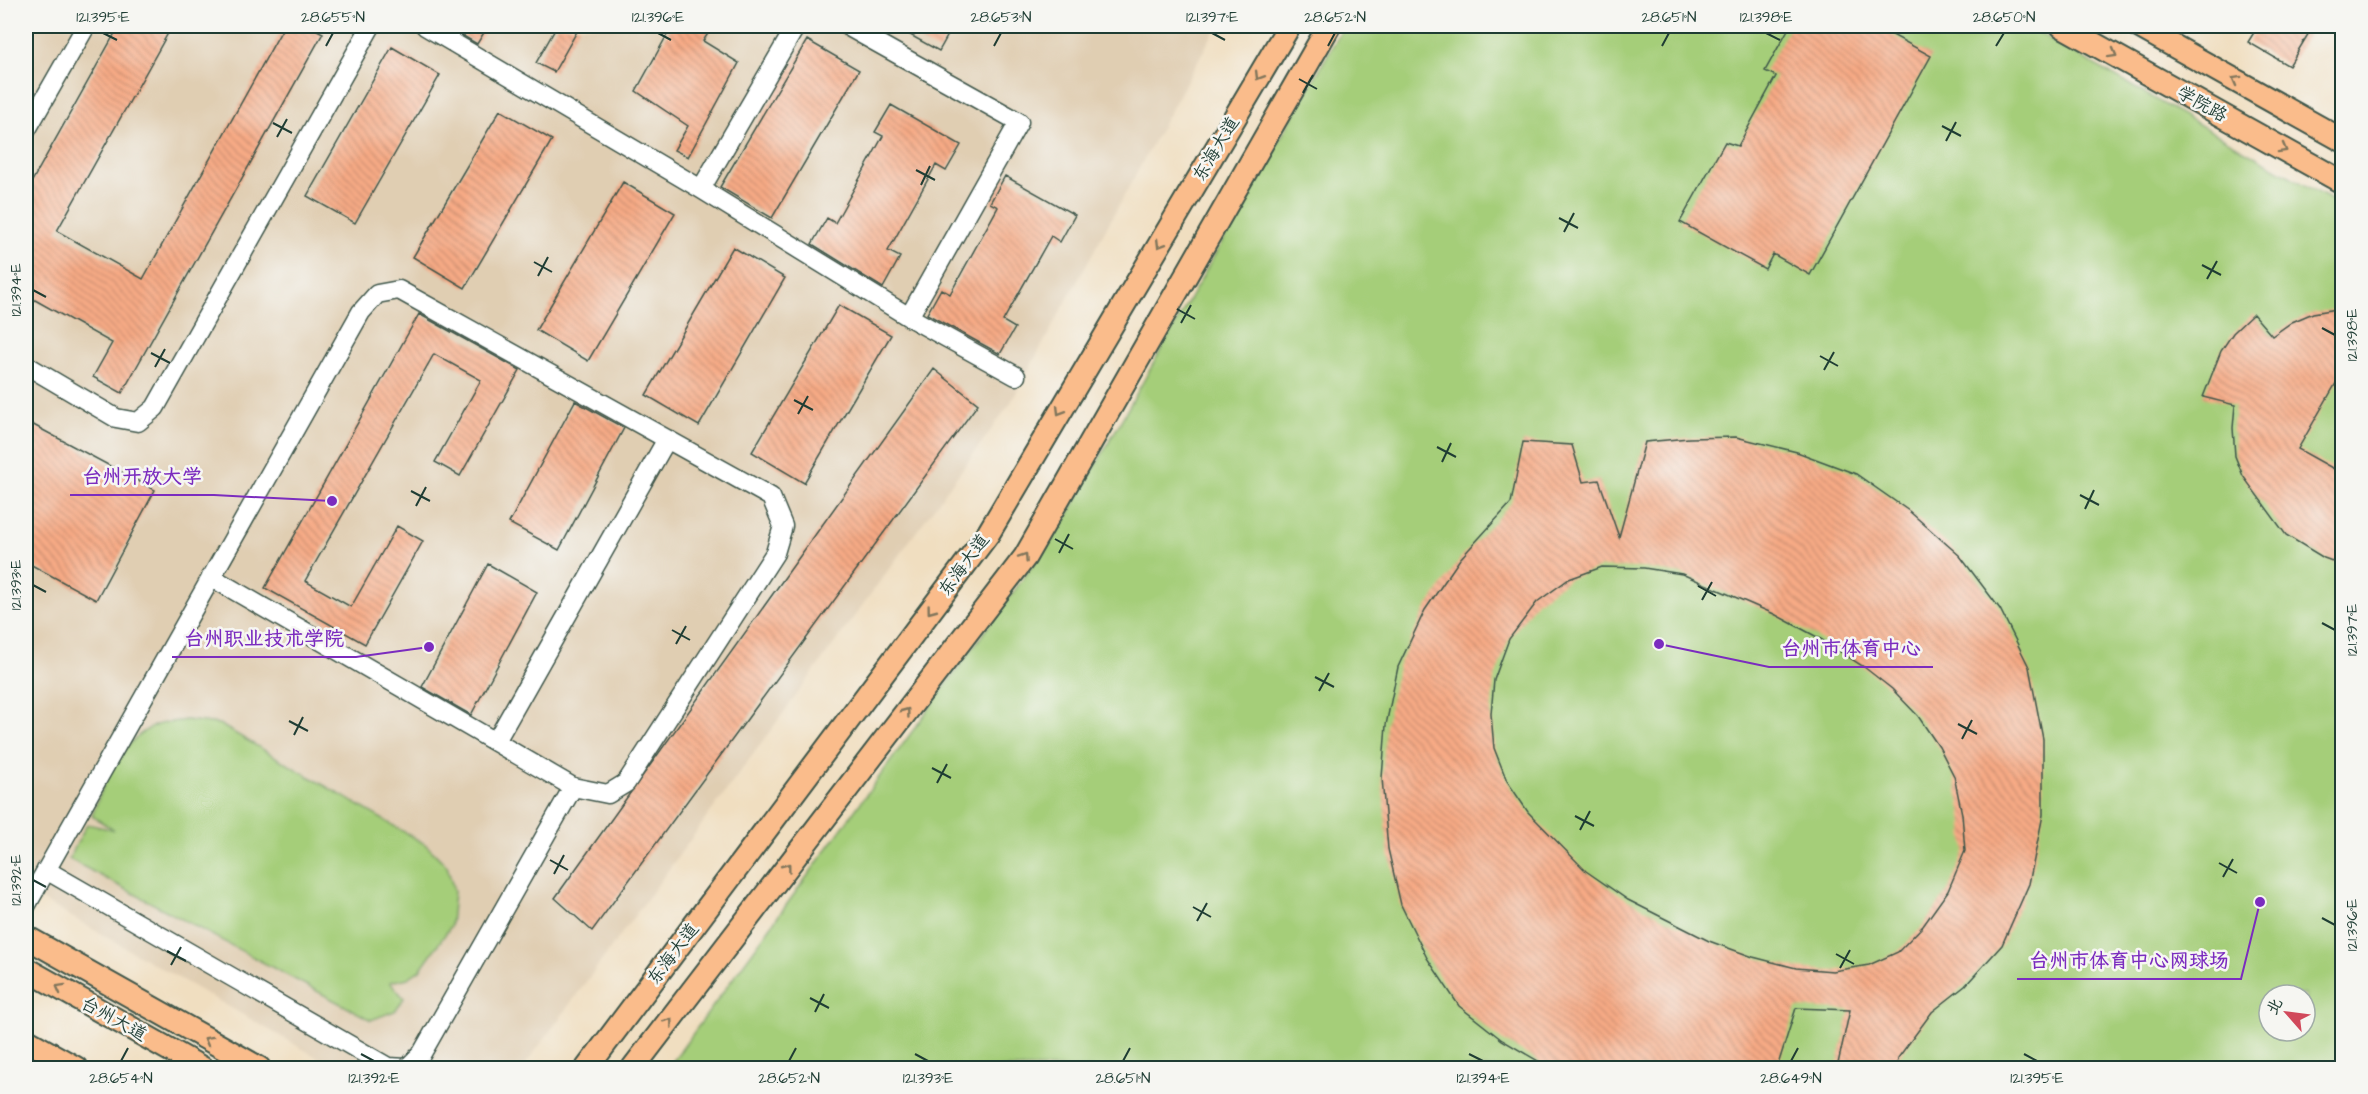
<svg xmlns="http://www.w3.org/2000/svg" width="2368" height="1094" font-family="'Architects Daughter','LXGW WenKai TC',sans-serif">
	<defs>
		<pattern id="building-back-hatch" width="6" height="6" patternUnits="userSpaceOnUse" patternTransform="scale(1.5)"><rect width="6" height="6" fill="#f7aa85"/><path d="M-1 5l2 2M0 0l6 6M5-1l2 2" fill="none" stroke="#c78c6e"/></pattern>
	</defs>
	<rect width="100%" height="100%" fill="#f6f6f2"/>
	<filter id="ink" filterUnits="userSpaceOnUse"><feTurbulence type="fractalNoise" baseFrequency=".0167" numOctaves="2"/><feDisplacementMap in="SourceGraphic" scale="12" xChannelSelector="R" yChannelSelector="G"/><feConvolveMatrix kernelMatrix="1 2 1 2 8 2 1 2 1" color-interpolation-filters="sRGB"/></filter>
	<filter id="wash" filterUnits="userSpaceOnUse"><feTurbulence type="fractalNoise" baseFrequency=".008" numOctaves="4" result="noise"/><feDisplacementMap in="SourceGraphic" scale="24" xChannelSelector="R" yChannelSelector="G"/><feGaussianBlur stdDeviation="1.35" result="paint"/><feColorMatrix in="noise" values="0 0 0 0 0 0 0 0 0 0 0 0 0 0 0 0 0 1.4 0 .05"/><feComposite in="paint" operator="in"/></filter>
	<g filter="url(#wash)">
		<rect width="100%" height="100%" fill="#f0dec0"/>
		<path fill="#e0ceb2" d="M 26,26 L 1217,26 L 1010,404 L 523,1068 L 336,1068 L 26,891 Z"/>
		<path fill="#a5ce79" stroke="#628656" stroke-width="1.5" fill-rule="evenodd" d="M 1344,26 L 2027,26 L 2342,206 L 2342,1068 L 668,1068 L 1062,525 ZM 2269,995 L 2305,995 L 2305,1031 L 2269,1031 Z
			M 186,720 L 219,724 L 425,844 L 447,866 L 454,891 L 451,926 L 420,970 L 408,978 L 390,982 L 404,998 L 395,1011 L 371,1020 L 69,859 L 87,824 L 114,830 L 92,816 C 105,780 117,744 154,726 C 163,722 176,722 186,720 Z"/>
		<g id="blocks">
			<path fill="url(#building-back-hatch)" fill-rule="evenodd" d="M 119,26 L 172,26 L 57,231 L 143,279 L 284,26 L 309,26 L 323,33 L 122,393 L 93,377 L 112,343 L 26,295 L 26,192 Z
				M 446,26 L 488,26 L 477,44 Z
				M 557,26 L 580,26 L 554,72 L 536,63 Z
				M 672,26 L 713,26 L 703,41 L 739,63 L 688,157 L 674,150 L 688,126 L 636,91 Z
				M 894,26 L 953,26 L 939,51 Z
				M 1790,26 L 1891,26 L 1887,32 L 1931,56 L 1810,275 L 1773,254 L 1765,269 L 1680,222 L 1725,142 L 1738,146 L 1776,76 L 1765,71 Z
				M 2258,26 L 2313,26 L 2289,66 L 2248,42 Z
				M 807,40 L 859,70 L 772,218 L 720,187 Z
				M 392,47 L 440,75 L 355,223 L 307,196 Z
				M 891,105 L 961,145 L 946,171 L 936,165 L 888,251 L 900,257 L 883,288 L 812,244 L 827,218 L 835,223 L 883,136 L 875,132 Z
				M 500,110 L 552,140 L 465,288 L 413,257 Z
				M 1005,176 L 1075,215 L 1060,242 L 1051,236 L 1003,321 L 1015,328 L 1000,354 L 927,314 L 941,289 L 950,294 L 998,207 L 990,203 Z
				M 623,182 L 675,213 L 588,361 L 536,330 Z
				M 733,247 L 785,278 L 699,426 L 646,395 Z
				M 839,305 L 891,335 L 804,483 L 752,452 Z
				M 2343,308 L 2343,371 L 2298,449 L 2343,474 L 2343,565 L 2324,558 L 2286,535 L 2243,476 L 2235,456 L 2233,428 L 2235,405 L 2203,397 L 2221,351 L 2233,333 L 2253,314 L 2272,336 L 2292,322 L 2313,313 Z
				M 419,314 L 520,370 L 460,476 L 435,462 L 481,380 L 434,354 L 305,581 L 351,607 L 397,526 L 423,541 L 365,644 L 265,588 Z
				M 934,369 L 978,404 L 592,931 L 555,898 Z
				M 575,401 L 624,428 L 559,550 L 509,523 Z
				M 26,421 L 155,490 L 96,600 L 26,562 Z
				M 1736,437 L 1797,452 L 1856,474 L 1909,511 L 1960,556 L 2000,609 L 2029,667 L 2043,739 L 2043,815 L 2029,884 L 2002,945 L 1965,986 L 1932,1012 L 1898,1058 L 1897,1068 L 1837,1068 L 1850,1010 L 1796,1008 L 1777,1068 L 1550,1068 L 1502,1040 L 1459,1006 L 1427,958 L 1401,905 L 1388,849 L 1382,778 L 1386,725 L 1398,667 L 1425,610 L 1460,559 L 1511,503 L 1523,442 L 1572,445 L 1583,482 L 1599,480 L 1619,537 L 1645,442 L 1689,438 ZM 1602,567 L 1644,568 L 1682,574 L 1774,614 L 1819,638 L 1864,667 L 1892,689 L 1918,716 L 1939,747 L 1954,776 L 1962,814 L 1965,851 L 1948,891 L 1923,926 L 1898,952 L 1869,965 L 1833,971 L 1796,968 L 1753,957 L 1709,941 L 1628,900 L 1586,871 L 1528,812 L 1507,781 L 1494,748 L 1491,714 L 1494,680 L 1509,639 L 1537,602 L 1569,579 Z
				M 488,564 L 537,592 L 471,715 L 422,687 Z"/>
		</g>
	</g>
	<g filter="url(#ink)">
		<use href="#blocks" fill-opacity="0" stroke="#3e5549" stroke-width="1.5"/>
		<g fill="none" stroke-linecap="round" stroke-linejoin="round">
			<g stroke="#3e5549" stroke-width="21">
				<path id="minor" d="M 425,26 L 701,189 L 909,317 L 1016,376
					M 847,26 L 1019,122 L 909,317
					M 26,131 L 86,26
					M 701,189 L 796,26
					M 26,365 L 116,418 L 138,422 L 155,408 L 371,26
					M 496,741 L 667,439
					M 46,870 L 388,1067 L 407,1068 L 422,1053 L 573,787
					M 26,906 L 361,312 L 377,294 L 399,290 L 771,497 L 783,526 L 775,553 L 626,783 L 608,794 L 573,787 L 211,577"/>
			</g>
			<g stroke="#3e5549" stroke-width="26">
				<path id="major" d="M 2062,26 L 2342,182
					M 2138,26 L 2342,140
					M 26,937 L 259,1068
					M 26,969 L 202,1068
					M 26,1040 L 76,1068
					M 587,1068 L 988,534 L 1289,26
					M 633,1068 L 1025,557 L 1329,26"/>
			</g>
			<use href="#minor" stroke="#fff" stroke-width="18"/>
			<use href="#major" stroke="#fabc8b" stroke-width="22"/>
		</g>
		<defs><path id="oneway-chevron" d="M-2-3.5L2.5 0L-2 3.5" fill="none" stroke-width="1.6" stroke-linecap="round" stroke-linejoin="round" transform="scale(1.5)"/></defs>
		<g stroke="#82765b">
			<use href="#oneway-chevron" transform="translate(2113 54) rotate(29)"/>
			<use href="#oneway-chevron" transform="translate(1259 76) rotate(121)"/>
			<use href="#oneway-chevron" transform="translate(2236 80) rotate(-151)"/>
			<use href="#oneway-chevron" transform="translate(2283 149) rotate(29)"/>
			<use href="#oneway-chevron" transform="translate(1160 244) rotate(121)"/>
			<use href="#oneway-chevron" transform="translate(1060 411) rotate(121)"/>
			<use href="#oneway-chevron" transform="translate(1024 557) rotate(-56)"/>
			<use href="#oneway-chevron" transform="translate(931 610) rotate(127)"/>
			<use href="#oneway-chevron" transform="translate(906 712) rotate(-53)"/>
			<use href="#oneway-chevron" transform="translate(787 867) rotate(-53)"/>
			<use href="#oneway-chevron" transform="translate(60 988) rotate(-151)"/>
			<use href="#oneway-chevron" transform="translate(669 1022) rotate(-53)"/>
			<use href="#oneway-chevron" transform="translate(208 1040) rotate(-151)"/>
		</g>
	</g>
	<path fill="none" stroke="#1f3d34" stroke-width="2" d="M 103,33 L 117,40M 658,33 L 671,40M 1212,33 L 1225,40M 1766,33 L 1780,40M 326,46 L 333,33M 994,46 L 1001,33M 1328,46 L 1335,33M 1662,46 L 1669,33M 1996,46 L 2004,33M 1299,79 L 1317,89M 1303,93 L 1313,75M 273,123 L 292,133M 1942,126 L 1961,136M 277,137 L 287,119M 1946,141 L 1956,122M 916,170 L 935,180M 921,185 L 930,166M 1559,218 L 1578,228M 1564,232 L 1574,213M 534,262 L 552,272M 2202,265 L 2221,275M 538,276 L 548,257M 2207,279 L 2217,261M 33,290 L 46,297M 1177,309 L 1195,319M 1181,323 L 1191,305M 2322,328 L 2335,335M 151,353 L 170,363M 1820,356 L 1838,366M 155,367 L 165,349M 1824,370 L 1834,352M 794,400 L 813,410M 798,414 L 808,396M 1437,447 L 1456,457M 1442,462 L 1451,443M 411,491 L 430,501M 2080,495 L 2099,505M 416,506 L 426,487M 2085,509 L 2094,490M 1055,539 L 1073,549M 1059,553 L 1069,534M 33,585 L 46,592M 1698,586 L 1716,596M 1702,600 L 1712,582M 2322,623 L 2335,630M 672,630 L 690,640M 676,644 L 686,626M 1315,677 L 1334,687M 1319,691 L 1329,673M 289,721 L 308,731M 1958,724 L 1977,734M 294,735 L 303,717M 1962,739 L 1972,720M 932,768 L 951,778M 937,783 L 947,764M 1575,816 L 1594,826M 1580,830 L 1590,811M 550,860 L 568,870M 2219,863 L 2237,873M 554,874 L 564,855M 2223,877 L 2233,859M 33,880 L 46,887M 1193,907 L 1211,917M 2322,918 L 2335,925M 1197,921 L 1207,903M 167,951 L 186,961M 1836,954 L 1854,964M 171,965 L 181,947M 1840,968 L 1850,950M 810,998 L 829,1008M 815,1012 L 824,994M 361,1054 L 374,1061M 915,1054 L 928,1061M 1469,1054 L 1483,1061M 2024,1054 L 2037,1061M 121,1061 L 128,1048M 789,1061 L 796,1048M 1123,1061 L 1130,1048M 1791,1061 L 1798,1048"/>
	<g text-anchor="middle" dominant-baseline="central" stroke-width="5" stroke-linejoin="round" paint-order="stroke">
		<g font-size="18" fill="#1f3d34" stroke="#f6f6f2">
			<text transform="translate(2202 104) rotate(29)">学院路</text>
			<text transform="translate(1216 149) rotate(-59)">东海大道</text>
			<text transform="translate(964 565) rotate(-54)">东海大道</text>
			<text transform="translate(673 954) rotate(-53)">东海大道</text>
			<text transform="translate(114 1019) rotate(29)">台州大道</text>
		</g>
	</g>
	<path fill="none" stroke="#7b2cbf" stroke-width="2" d="M332 501L214 495H70M429 647L356 657H172M1659 644L1769 667H1933M2260 902L2241 979H2017"/>
	<g fill="#7b2cbf" stroke="#f6f6f2" stroke-width="2">
		<circle cx="332" cy="501" r="6"/>
		<circle cx="429" cy="647" r="6"/>
		<circle cx="1659" cy="644" r="6"/>
		<circle cx="2260" cy="902" r="6"/>
	</g>
	<g font-size="20" text-anchor="middle" font-weight="bold" fill="#7b2cbf" stroke="#f6f6f2" stroke-width="5" stroke-linejoin="round" paint-order="stroke">
		<text x="142" y="483">台州开放大学</text>
		<text x="264" y="645">台州职业技术学院</text>
		<text x="1851" y="655">台州市体育中心</text>
		<text x="2129" y="967">台州市体育中心网球场</text>
	</g>
	<rect width="2368" height="1094" fill="none" stroke="#f6f6f2" stroke-width="66"/>
	<g transform="translate(2287 1013) rotate(298)"><circle r="28" fill="#f6f6f2" stroke="#a0aca6" stroke-width="1.5"/>
	<path d="M0-4.5L10 22L0 15L-10 22Z" fill="#d1495b"/>
	<text y="-9" font-size="16" font-weight="bold" text-anchor="middle" fill="#1f3d34">北</text>
	</g>
	<rect x="33" y="33" width="2302" height="1028" fill="none" stroke="#1f3d34" stroke-width="2"/>
	<g font-size="15" text-anchor="middle" fill="#1f3d34">
		<text x="103" y="22">121.395°E</text>
		<text x="333" y="22">28.655°N</text>
		<text x="658" y="22">121.396°E</text>
		<text x="1001" y="22">28.653°N</text>
		<text x="1212" y="22">121.397°E</text>
		<text x="1335" y="22">28.652°N</text>
		<text x="1669" y="22">28.651°N</text>
		<text x="1766" y="22">121.398°E</text>
		<text x="2004" y="22">28.650°N</text>
		<text transform="translate(16 290) rotate(-90)" y="5">121.394°E</text>
		<text transform="translate(2352 335) rotate(-90)" y="5">121.398°E</text>
		<text transform="translate(16 585) rotate(-90)" y="5">121.393°E</text>
		<text transform="translate(2352 630) rotate(-90)" y="5">121.397°E</text>
		<text transform="translate(16 880) rotate(-90)" y="5">121.392°E</text>
		<text transform="translate(2352 925) rotate(-90)" y="5">121.396°E</text>
		<text x="121" y="1083">28.654°N</text>
		<text x="374" y="1083">121.392°E</text>
		<text x="789" y="1083">28.652°N</text>
		<text x="928" y="1083">121.393°E</text>
		<text x="1123" y="1083">28.651°N</text>
		<text x="1483" y="1083">121.394°E</text>
		<text x="1791" y="1083">28.649°N</text>
		<text x="2037" y="1083">121.395°E</text>
	</g>
</svg>
